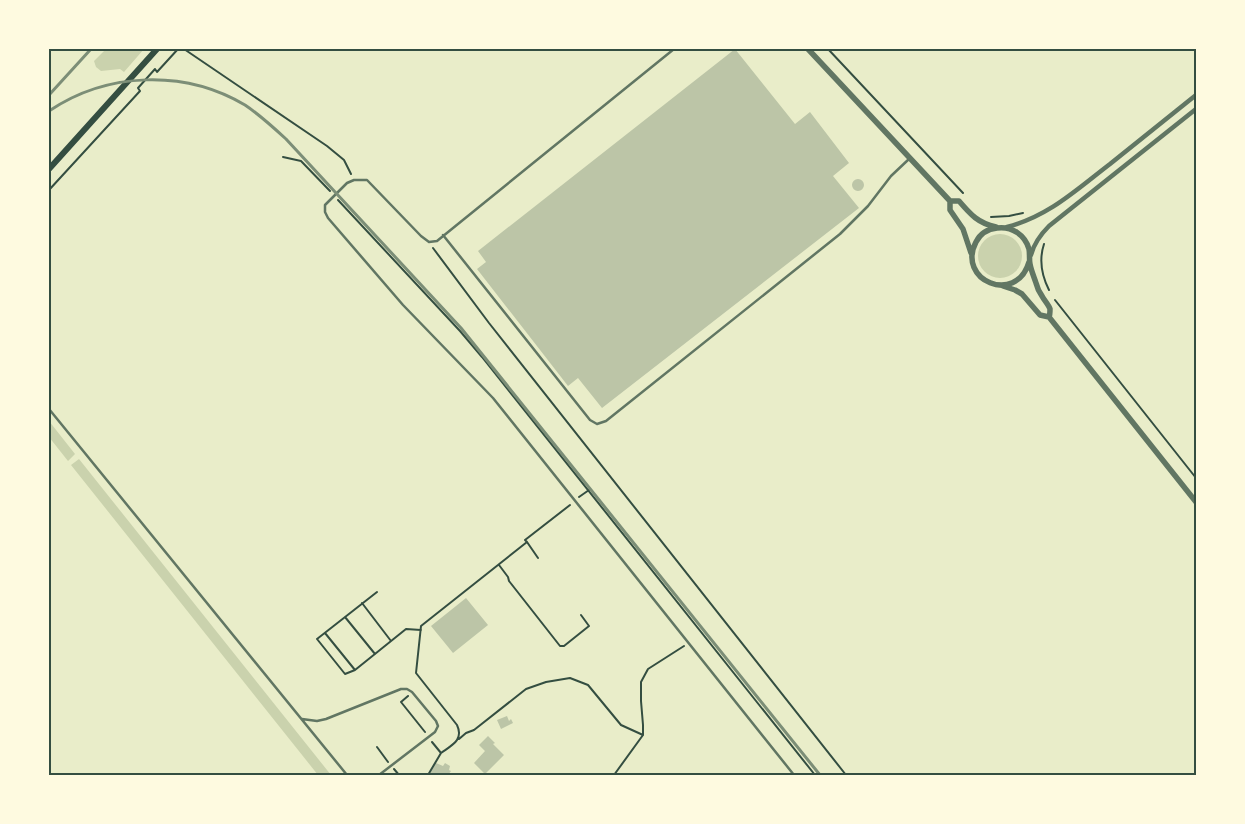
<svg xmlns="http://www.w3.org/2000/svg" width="1245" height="824" font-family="'Fira Sans',sans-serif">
	<rect width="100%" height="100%" fill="#e9edc9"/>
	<path fill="#cad2ad" d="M 106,49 L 144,49 L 124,72 L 120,69 L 101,71 L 96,67 L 94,61 Z
		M978 256a22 22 0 1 1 44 0a22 22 0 1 1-44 0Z
		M 49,421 L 75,454 L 68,461 L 49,437 Z
		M 79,459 L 331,775 L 318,775 L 71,465 Z"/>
	<path fill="#bcc5a7" d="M 735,49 L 795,124 L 810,112 L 849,163 L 833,176 L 859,208 L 602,408 L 578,378 L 568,386 L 477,269 L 486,262 L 478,251 Z
		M852 185a6 6 0 1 1 12 0a6 6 0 1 1-12 0Z
		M 466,598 L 488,625 L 453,653 L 431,626 Z
		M 507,716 L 509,721 L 511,719 L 513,723 L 501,729 L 497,720 Z
		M 488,736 L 495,743 L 493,744 L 504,755 L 485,774 L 474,763 L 485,751 L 479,745 Z
		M 436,763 L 443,766 L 445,763 L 450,766 L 449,770 L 451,771 L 448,775 L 429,775 Z"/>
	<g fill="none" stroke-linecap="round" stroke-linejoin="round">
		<path stroke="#344e41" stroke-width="2" d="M 184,49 L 327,146 L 344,160 L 351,174
			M 828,49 L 963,193
			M 283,157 L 301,161 L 330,191
			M 49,190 L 140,91 L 138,88 L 155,69 L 157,72 L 178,49
			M 338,200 L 460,331 L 482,357 L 815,775
			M 991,217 L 1009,216 L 1023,213
			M 1044,244 C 1039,259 1042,276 1049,290
			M 433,248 L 489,323 L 846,775
			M 1055,300 L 1196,478
			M 579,497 L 589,490
			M 527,542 L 525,540 L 570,505
			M 499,565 L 508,577 L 509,581 L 560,646 L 564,646 L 589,626 L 581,615
			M 377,592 L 317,639 L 345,674 L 355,670 L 406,629 L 421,630
			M 362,603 L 391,641
			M 345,617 L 375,654
			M 325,633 L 355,670
			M 408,696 L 401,702 L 425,732
			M 459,739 L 466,733 L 474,730 L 526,689 L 546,682 L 570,678 L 588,685 L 621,725 L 643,735
			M 377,747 L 388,762
			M 441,753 C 452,745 464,740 457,725 L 416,673 L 421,626 L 527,542 L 538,558
			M 394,769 L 399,775
			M 428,775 L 441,753 L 432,742
			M 614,775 L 643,735 L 643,725 L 641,701 L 641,682 L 648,669 L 684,646"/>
		<path stroke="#617663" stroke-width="2.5" d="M 674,49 L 437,241 L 429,242 L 421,236 L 367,180 L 354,180 L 347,183 L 325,205 L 325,212 L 328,218 L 403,305 L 493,398 L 794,775
			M 443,235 L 590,420 L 597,424 L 606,421 L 840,234 L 868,206 L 891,176 L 909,159
			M 49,409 L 347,775
			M 302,719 L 317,721 L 326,719 L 401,689 L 407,689 L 412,692 L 436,721 L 438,726 L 435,732 L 379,775"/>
		<path stroke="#617663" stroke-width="4.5" d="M 1007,227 C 1049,216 1076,190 1110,164 C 1139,141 1167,118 1196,95
			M 1031,255 C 1034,243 1040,235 1049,226 L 1196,109"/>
		<path stroke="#617663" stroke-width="5.5" d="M 808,49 L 950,201 L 950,210 L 963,229 L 971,253
			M 950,201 L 959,201 C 971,215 978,223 996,227
			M 1029,262 C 1016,306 956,280 976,242 C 980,234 988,229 997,228 C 1012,226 1025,235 1029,249 C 1030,254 1029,259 1030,264 C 1031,270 1034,277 1036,283 C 1037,287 1039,292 1042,296 C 1044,300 1049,305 1050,309 C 1050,312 1050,315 1049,317 L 1196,502
			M 1003,286 L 1015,290 L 1022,294 L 1040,315 L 1049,317"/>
		<path stroke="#344e41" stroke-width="6" d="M 49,169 L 157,49"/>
		<path stroke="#7c8e77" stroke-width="3" d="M 49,95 L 91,49
			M 49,111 C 107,72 184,69 245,105 C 260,115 273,127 286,139 L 461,328 L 820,775"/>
	</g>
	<rect width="1245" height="824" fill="none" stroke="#fefae0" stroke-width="100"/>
	<rect x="50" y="50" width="1145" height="724" fill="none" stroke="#344e41" stroke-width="2"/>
</svg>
